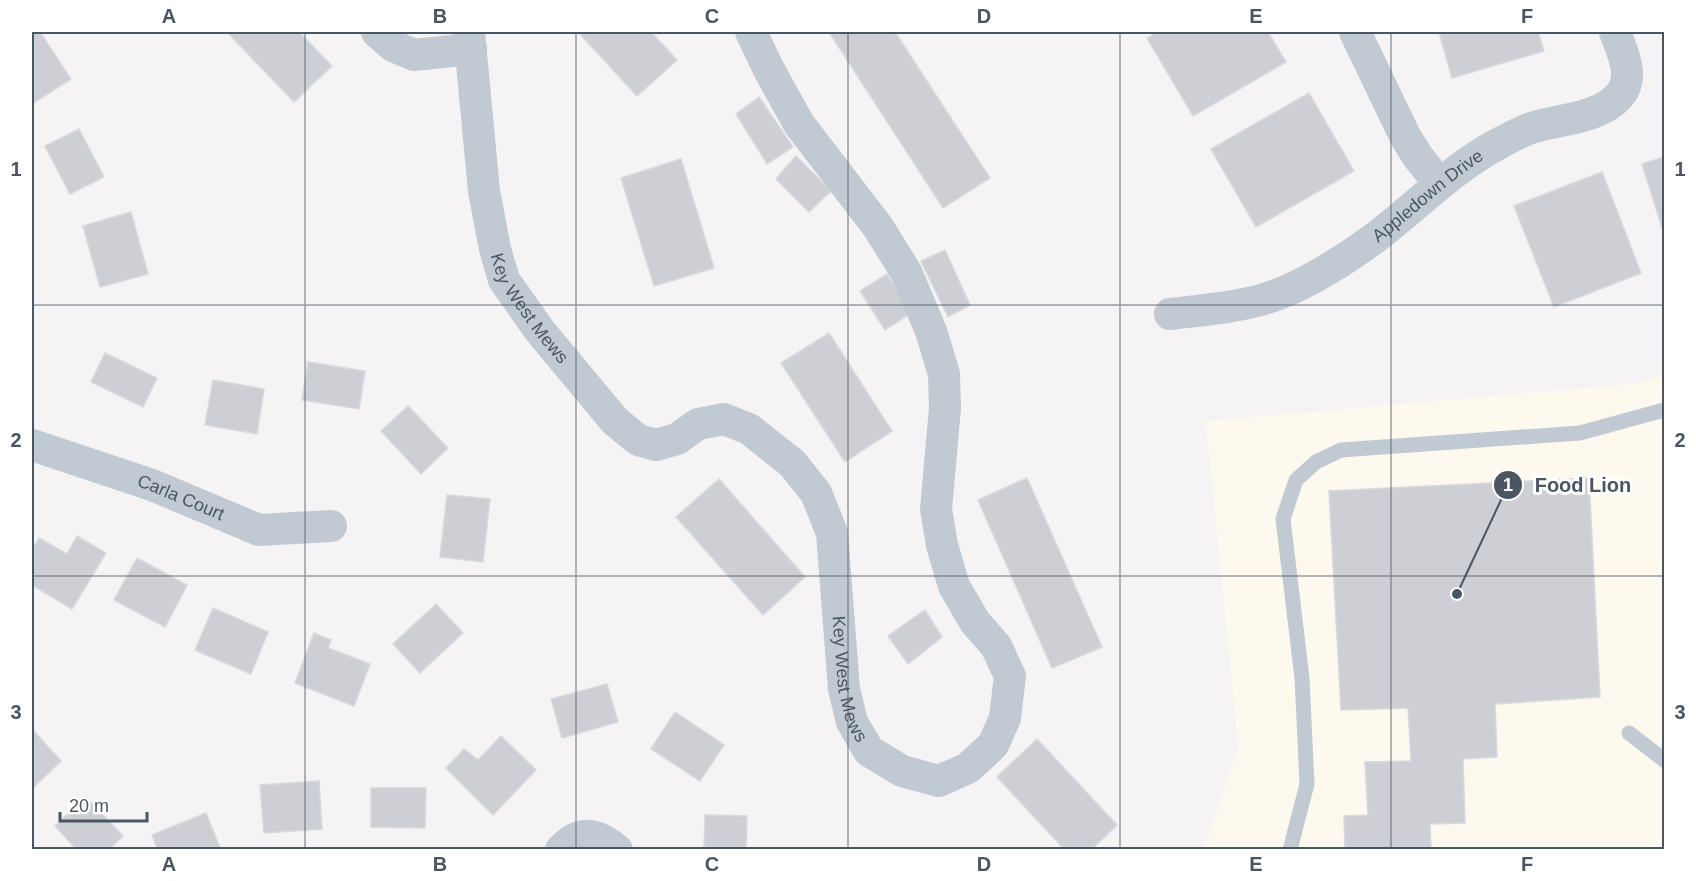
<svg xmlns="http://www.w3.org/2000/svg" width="1696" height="881" font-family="Helvetica,sans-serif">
	<rect width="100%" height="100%" fill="#f5f3f3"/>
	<path fill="#fdf9ef" d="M 1664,374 L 1664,849 L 1204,850 L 1238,749 L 1206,421 L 1641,383 Z"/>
	<path fill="#cdcfd5" stroke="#d7d9de" stroke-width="1.5" d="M 32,32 L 40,32 L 71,79 L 32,104 Z
		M 227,32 L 299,32 L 332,66 L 294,102 Z
		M 578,32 L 651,32 L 677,60 L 637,96 Z
		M 829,32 L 895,32 L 990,178 L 943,208 Z
		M 1158,32 L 1268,32 L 1286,62 L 1193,116 L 1147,38 Z
		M 1439,32 L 1538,32 L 1544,51 L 1452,78 Z
		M 1309,93 L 1354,171 L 1256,227 L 1211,149 Z
		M 759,97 L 793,147 L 767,164 L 736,114 Z
		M 79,129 L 104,177 L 70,194 L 45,146 Z
		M 796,156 L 831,191 L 809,212 L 776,179 Z
		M 1664,157 L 1664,234 L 1642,164 Z
		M 681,159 L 714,268 L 654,286 L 621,178 Z
		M 1602,172 L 1641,273 L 1554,307 L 1514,206 Z
		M 131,212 L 148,274 L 100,287 L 83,226 Z
		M 945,250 L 970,305 L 948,317 L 921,261 Z
		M 887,274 L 911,313 L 885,330 L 860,291 Z
		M 829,333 L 892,431 L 845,462 L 781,363 Z
		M 105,353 L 157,378 L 143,407 L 91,382 Z
		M 308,362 L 365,371 L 359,409 L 302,400 Z
		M 213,380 L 264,389 L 257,434 L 205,425 Z
		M 408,406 L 448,448 L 421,474 L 381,431 Z
		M 1027,478 L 1102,647 L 1052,668 L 978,500 Z
		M 1589,478 L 1600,697 L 1495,704 L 1497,757 L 1463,759 L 1465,823 L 1430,824 L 1431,850 L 1345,850 L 1344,816 L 1368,815 L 1365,762 L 1411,761 L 1408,708 L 1341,710 L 1329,491 Z
		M 719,479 L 805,577 L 763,615 L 676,517 Z
		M 447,495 L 490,499 L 483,562 L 440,557 Z
		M 77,536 L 106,553 L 72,609 L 32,585 L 32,550 L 39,538 L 67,554 Z
		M 137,558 L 187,585 L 165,627 L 114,600 Z
		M 436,604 L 463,633 L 420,673 L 393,644 Z
		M 213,608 L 268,632 L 251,674 L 195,650 Z
		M 925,610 L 942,637 L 908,664 L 888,636 Z
		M 314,633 L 331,640 L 328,648 L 370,664 L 354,706 L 295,683 Z
		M 607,684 L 618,722 L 562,738 L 551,699 Z
		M 675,712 L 724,745 L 700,781 L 651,749 Z
		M 32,729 L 61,761 L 32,789 Z
		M 501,736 L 536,770 L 493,815 L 446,768 L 464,749 L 478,760 Z
		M 1037,739 L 1117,825 L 1091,850 L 1065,850 L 997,777 Z
		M 319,781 L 322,829 L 264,833 L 260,785 Z
		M 371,788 L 426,788 L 425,828 L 371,827 Z
		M 86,797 L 123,836 L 108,850 L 77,850 L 55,826 Z
		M 206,813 L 221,850 L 158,850 L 152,835 Z
		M 705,815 L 747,816 L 746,850 L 704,850 Z"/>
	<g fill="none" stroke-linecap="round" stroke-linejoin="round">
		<path stroke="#c1cad2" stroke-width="15" d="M 1629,733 L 1664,760
			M 1290,850 L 1307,784 L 1302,678 L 1283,519 L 1296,480 L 1316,462 L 1341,450 L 1580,433 L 1664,410"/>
		<g stroke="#c1cad2" stroke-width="32">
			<path d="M 377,32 L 393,46 L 414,55 L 471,49"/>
			<path id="s1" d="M 469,32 L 484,191 L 495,249 L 504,280 L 540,331 L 615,421 L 638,440 L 656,445 L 677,439 L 698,424 L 724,419 L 749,429 L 792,463 L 816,493 L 832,533 L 844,689 L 852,722 L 869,751 L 902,771 L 939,781 L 968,768 L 993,745 L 1005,718 L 1010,676 L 996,646 L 975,622 L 954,586 L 942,545 L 936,509 L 945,408 L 944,374 L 931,331 L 906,272 L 878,227 L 799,124 L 768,68 L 751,32"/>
			<path d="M 1355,32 L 1405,136 L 1418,157 L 1439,183"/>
			<path id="s2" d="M 1170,314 C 1202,310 1234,308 1264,299 C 1299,289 1343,261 1372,240 C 1414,209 1451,169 1498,144 C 1509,138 1520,132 1531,128 C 1559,119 1599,119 1619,96 C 1636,77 1622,52 1615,32"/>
			<path id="s3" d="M 32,445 L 152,485 L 259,530 L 331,526"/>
			<path d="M 561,850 C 580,829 597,833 617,850"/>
		</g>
	</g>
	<path fill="none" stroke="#4a5661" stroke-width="1.5" stroke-opacity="0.55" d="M 305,32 L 305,850M 576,32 L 576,850M 848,32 L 848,850M 1120,32 L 1120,850M 1391,32 L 1391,850M 32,305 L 1664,305M 32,576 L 1664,576"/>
	<g text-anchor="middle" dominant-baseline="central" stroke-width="6" stroke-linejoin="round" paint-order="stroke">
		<g font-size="18" fill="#4a5661" stroke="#fff">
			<text stroke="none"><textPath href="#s2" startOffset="290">Appledown Drive</textPath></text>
			<text stroke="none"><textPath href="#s1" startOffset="288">Key West Mews</textPath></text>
			<text stroke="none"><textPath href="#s3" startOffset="158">Carla Court</textPath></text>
			<text stroke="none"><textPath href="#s1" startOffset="864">Key West Mews</textPath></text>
		</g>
	</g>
	<path fill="none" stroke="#4a5661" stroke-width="2" d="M1457 594L1508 485"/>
	<g fill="#4a5661" stroke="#fff" stroke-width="2">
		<circle cx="1457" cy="594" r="6"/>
		<circle cx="1508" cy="485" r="15"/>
	</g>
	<g font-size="18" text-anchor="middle" font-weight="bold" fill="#fff">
		<text x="1508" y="491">1</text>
	</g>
	<g font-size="20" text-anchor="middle" font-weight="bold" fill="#4a5661" stroke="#fff" stroke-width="6" stroke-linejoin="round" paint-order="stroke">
		<text x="1583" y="492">Food Lion</text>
	</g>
	<rect width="1696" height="881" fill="none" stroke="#ffffff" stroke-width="66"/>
	<path d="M60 812v9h87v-9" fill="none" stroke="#4a5661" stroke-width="3"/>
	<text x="69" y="812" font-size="18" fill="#4a5661" stroke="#ffffff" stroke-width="4.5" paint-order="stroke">20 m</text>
	<rect x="33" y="33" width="1630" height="815" fill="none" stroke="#4a5661" stroke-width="2"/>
	<g font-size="20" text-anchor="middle" font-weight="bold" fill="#4a5661">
		<text x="169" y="23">A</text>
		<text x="440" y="23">B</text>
		<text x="712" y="23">C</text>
		<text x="984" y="23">D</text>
		<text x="1256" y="23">E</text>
		<text x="1527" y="23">F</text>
		<text x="16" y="176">1</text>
		<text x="1680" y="176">1</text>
		<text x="16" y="447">2</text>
		<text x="1680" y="447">2</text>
		<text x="16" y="719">3</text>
		<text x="1680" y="719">3</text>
		<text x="169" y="871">A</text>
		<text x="440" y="871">B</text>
		<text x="712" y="871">C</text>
		<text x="984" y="871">D</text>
		<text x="1256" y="871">E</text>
		<text x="1527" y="871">F</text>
	</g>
</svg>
